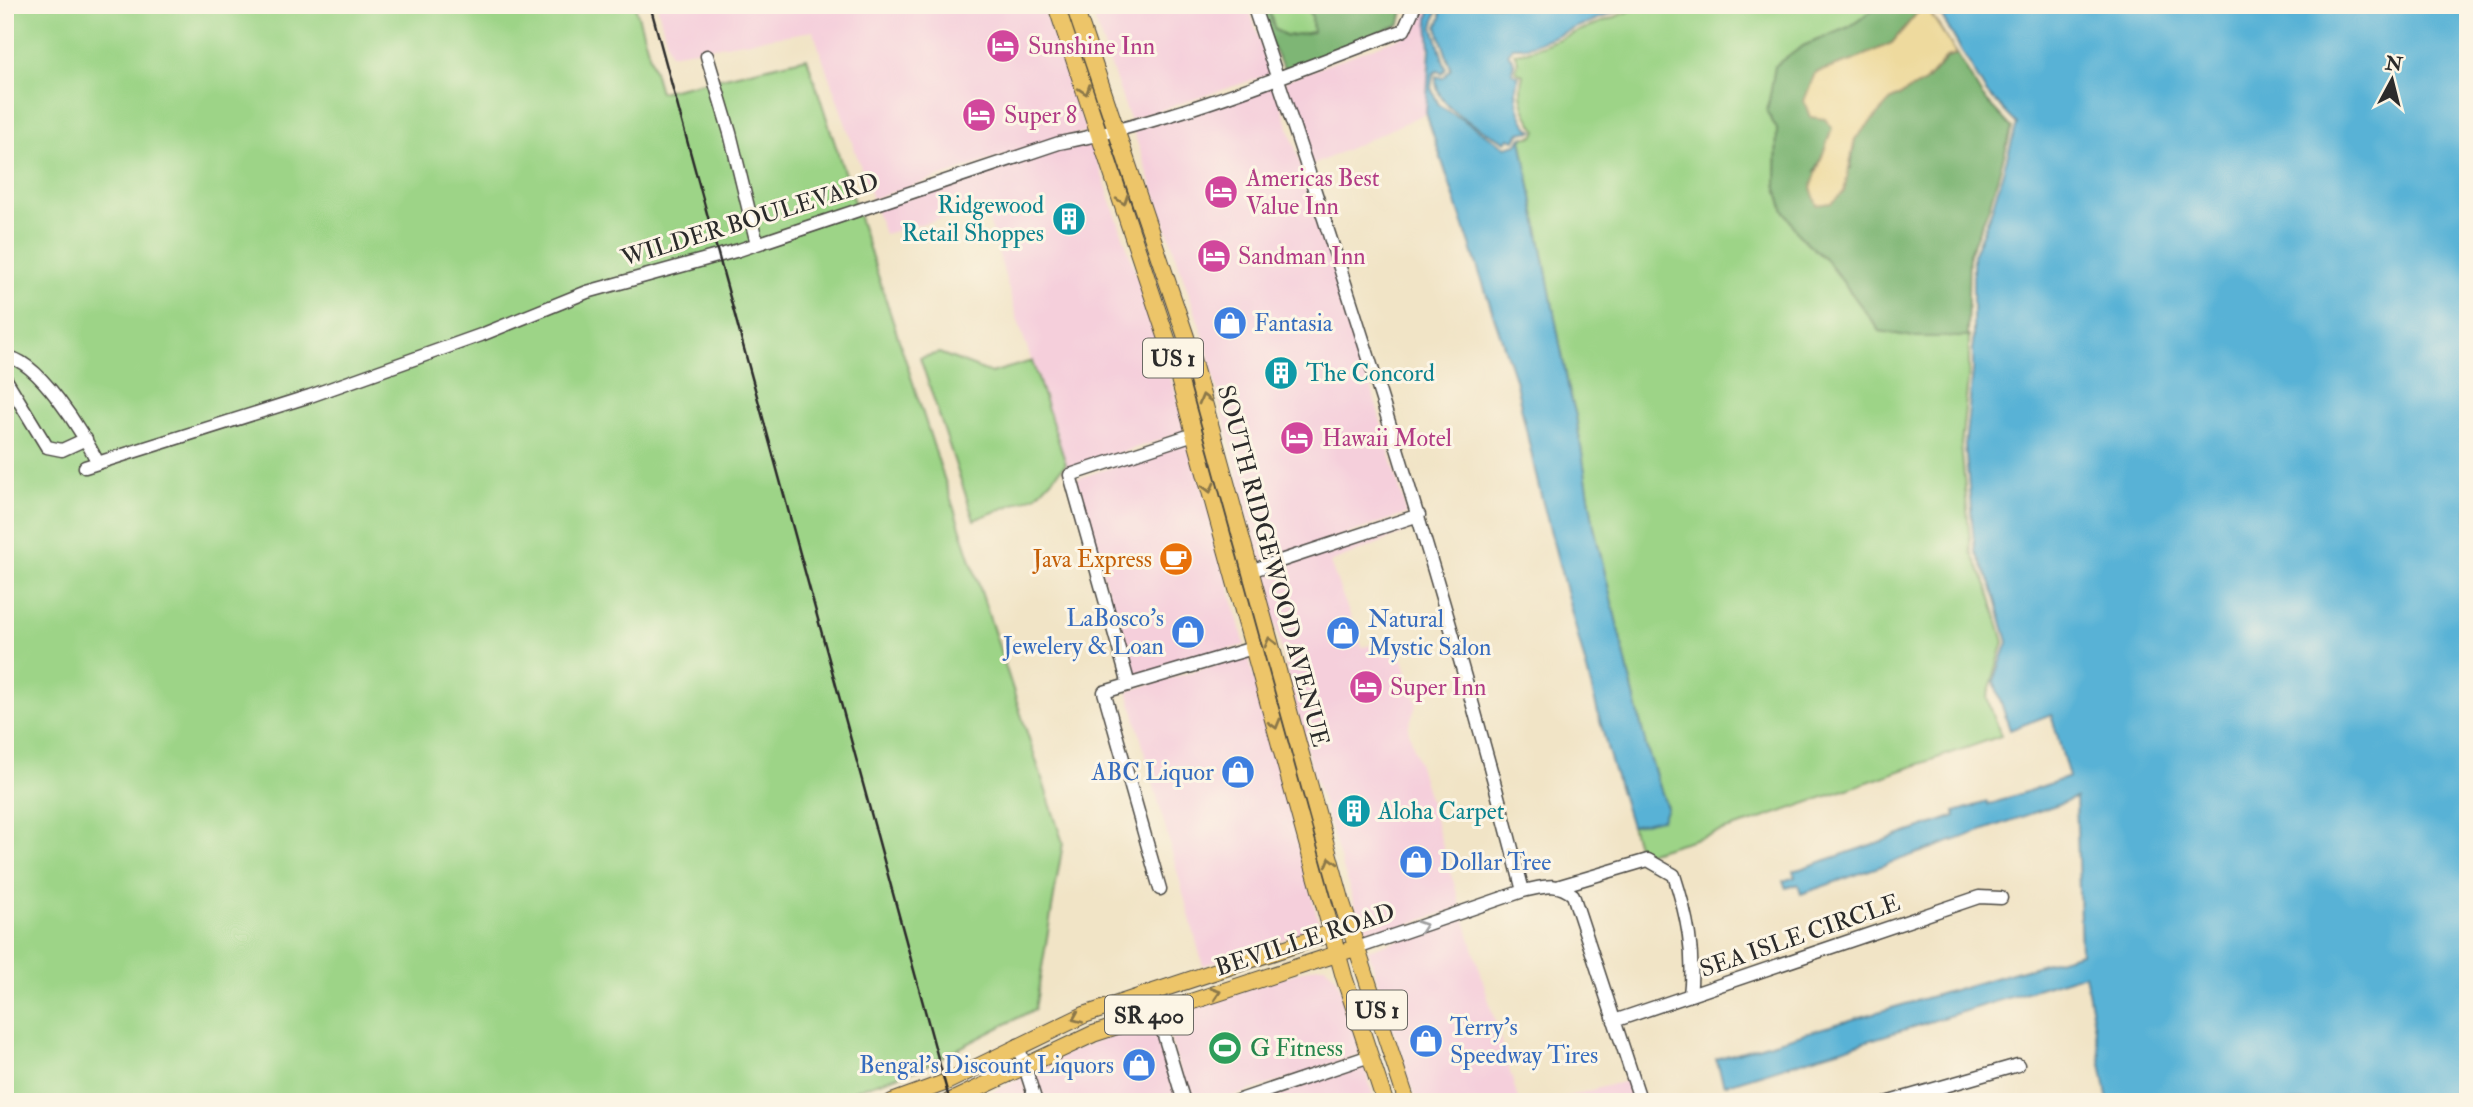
<svg xmlns="http://www.w3.org/2000/svg" width="2473" height="1107" font-family="'IM FELL Double Pica',serif">
	<rect width="100%" height="100%" fill="#fcf5e5"/>
	<filter id="ink" filterUnits="userSpaceOnUse"><feTurbulence type="fractalNoise" baseFrequency=".0143" numOctaves="2"/><feDisplacementMap in="SourceGraphic" scale="14" xChannelSelector="R" yChannelSelector="G"/><feConvolveMatrix kernelMatrix="1 2 1 2 8 2 1 2 1" color-interpolation-filters="sRGB"/></filter>
	<filter id="wash" filterUnits="userSpaceOnUse"><feTurbulence type="fractalNoise" baseFrequency=".00686" numOctaves="4" result="noise"/><feDisplacementMap in="SourceGraphic" scale="28" xChannelSelector="R" yChannelSelector="G"/><feGaussianBlur stdDeviation="1.57" result="paint"/><feColorMatrix in="noise" values="0 0 0 0 0 0 0 0 0 0 0 0 0 0 0 0 0 1.4 0 .05"/><feComposite in="paint" operator="in"/></filter>
	<g filter="url(#wash)">
		<rect width="100%" height="100%" fill="#f1e4c6"/>
		<path fill="#f5cfdb" d="M 657,5 L 1042,5 L 1087,132 L 1058,138 L 872,199 L 813,31 L 670,54 Z
			M 1089,5 L 1248,5 L 1271,74 L 1130,120 Z
			M 1419,10 L 1429,14 L 1426,113 L 1311,166 L 1284,81 L 1406,35 Z
			M 1275,85 L 1364,361 L 1407,514 L 1259,563 L 1205,341 L 1133,130 Z
			M 1091,143 L 1158,336 L 1187,431 L 1068,470 L 1017,318 L 985,207 L 884,234 L 875,209 L 1060,149 Z
			M 1190,441 L 1245,645 L 1132,678 L 1076,479 Z
			M 1410,524 L 1411,530 L 1330,563 L 1362,647 L 1397,641 L 1417,703 L 1408,728 L 1461,907 L 1365,939 L 1309,759 L 1262,573 Z
			M 1248,655 L 1320,927 L 1203,966 L 1128,691 Z
			M 1464,917 L 1519,1102 L 1416,1102 L 1368,950 Z
			M 1317,966 L 1325,966 L 1337,978 L 1361,1054 L 1217,1102 L 1189,1102 L 1164,1017 Z
			M 1155,1020 L 1179,1102 L 1041,1102 L 1031,1072 L 1067,1053 Z
			M 1364,1064 L 1375,1102 L 1251,1102 Z
			M 1023,1076 L 1031,1102 L 973,1102 Z
			M 1629,1080 L 1636,1102 L 1547,1102 Z"/>
		<path fill="#9dd487" stroke="#648059" stroke-width="2" d="M 5,5 L 635,5 L 660,92 L 807,58 L 1063,843 L 1035,1009 L 919,1069 L 819,1102 L 5,1102 Z
			M 1267,5 L 1302,5 L 1312,16 L 1313,32 L 1287,36 L 1275,30 Z
			M 1645,5 L 1872,5 L 1872,11 L 1849,27 L 1803,46 L 1767,112 L 1777,129 L 1776,184 L 1798,234 L 1828,262 L 1880,331 L 1913,337 L 1969,336 L 1969,371 L 1961,445 L 1971,552 L 1988,588 L 2004,642 L 1987,698 L 2001,736 L 1749,823 L 1640,855 L 1631,826 L 1667,808 L 1646,746 L 1594,527 L 1576,416 L 1568,386 L 1521,138 L 1534,136 L 1537,131 C 1525,115 1517,96 1523,75 L 1516,71 L 1518,62 L 1514,53 L 1528,51 Z
			M 939,353 L 991,373 L 1032,361 L 1066,464 L 1037,495 L 974,520 L 920,358 Z"/>
		<path fill="#7eb674" stroke="#547050" stroke-width="2" d="M 1259,5 L 1267,5 L 1275,30 L 1287,36 L 1313,32 L 1312,16 L 1302,5 L 1404,5 L 1400,24 L 1285,70 L 1272,47 Z
			M 1872,5 L 1918,5 L 1918,12 L 1892,43 L 1852,61 L 1815,73 L 1826,119 L 1832,128 L 1829,143 L 1815,171 L 1851,168 L 1855,139 L 1871,119 L 1891,100 L 1925,82 L 1948,57 L 1957,54 L 1982,96 L 2012,128 L 1989,207 L 1969,254 L 1967,337 L 1913,337 L 1880,331 L 1828,262 L 1798,234 L 1783,209 L 1776,184 L 1777,129 L 1767,112 L 1775,66 L 1803,46 L 1849,27 L 1872,11 Z"/>
		<path fill="#eeda9e" stroke="#8c8264" stroke-width="2" d="M 1918,5 L 1925,5 L 1957,54 L 1947,57 L 1925,82 L 1891,100 L 1855,139 L 1844,192 L 1831,203 L 1817,205 L 1811,188 L 1832,128 L 1825,119 L 1810,117 L 1804,101 L 1815,73 L 1852,61 L 1892,43 L 1918,12 Z"/>
		<path fill="#58b2d6" stroke="#426e80" stroke-width="2" d="M 1431,5 L 1438,8 L 1433,27 L 1446,69 L 1442,73 L 1437,71 L 1433,74 L 1431,88 L 1439,105 L 1506,147 L 1517,144 L 1521,137 L 1525,137 L 1521,139 L 1568,386 L 1576,416 L 1594,527 L 1646,746 L 1667,808 L 1662,819 L 1631,826 L 1608,751 L 1538,484 L 1515,379 L 1426,113 L 1430,49 L 1428,19 Z
			M 1441,5 L 1633,5 L 1527,47 L 1513,47 L 1508,53 L 1514,63 L 1512,73 L 1519,76 C 1512,91 1519,122 1533,131 L 1519,133 L 1515,140 L 1509,138 L 1506,142 C 1481,128 1433,109 1436,76 L 1443,78 L 1451,69 L 1437,27 L 1441,18 Z
			M 1935,5 L 2468,5 L 2468,1102 L 2108,1102 L 2085,974 L 1724,1085 L 1716,1059 L 2081,953 L 2076,798 L 1801,894 L 1798,884 L 1786,888 L 1783,881 L 1795,877 L 1794,871 L 1956,816 L 1955,812 L 1987,802 L 1988,805 L 2069,777 L 2051,714 L 2010,730 L 1994,681 L 2008,642 L 1992,586 L 1975,551 L 1965,445 L 1973,371 L 1973,256 L 1992,209 L 2017,124 L 1986,92 Z"/>
	</g>
	<g filter="url(#ink)">
		<g fill="none" stroke-linecap="round" stroke-linejoin="round">
			<g stroke="#494742" stroke-width="15">
				<path id="minor" d="M 1253,5 C 1352,298 1446,592 1523,891
					M 707,56 L 730,133 L 757,244
					M 5,357 C 37,357 85,436 98,463
					M 5,378 L 47,447 L 62,450 L 86,439
					M 85,467 L 310,396 L 481,335 L 587,292 L 739,250 L 1059,143 C 1176,121 1293,72 1404,30 L 1415,5
					M 1250,571 L 1419,515
					M 1129,685 L 1070,475 L 1194,434
					M 1560,886 L 1648,860 L 1674,875 C 1687,915 1695,953 1690,995
					M 1160,889 L 1104,692 L 1253,648
					M 1357,948 L 1523,891 C 1543,887 1557,881 1573,895 L 1641,1102
					M 1151,992 L 1184,1102
					M 1614,1021 L 1979,897 L 2001,898
					M 1018,1045 L 1036,1102
					M 1234,1102 L 1370,1056
					M 1889,1102 L 2018,1065"/>
			</g>
			<g stroke="#494742" stroke-width="18">
				<path id="major" d="M 1056,5 L 1173,357 L 1344,977 L 1385,1102
					M 1074,5 L 1186,337 L 1342,903 L 1407,1102
					M 892,1102 L 944,1083 L 1084,1015 L 1343,929
					M 949,1102 L 1093,1034 L 1349,950"/>
			</g>
			<use href="#minor" stroke="#fff" stroke-width="12"/>
			<use href="#major" stroke="#edc569" stroke-width="16"/>
			<path stroke="#2b2b2b" stroke-width="2.5" d="M 650,5 L 950,1102"/>
		</g>
		<defs><path id="oneway-chevron" d="M-2-3.5L2.5 0L-2 3.5" fill="none" stroke-width="1.6" stroke-linecap="round" stroke-linejoin="round" transform="scale(1.75)"/></defs>
		<g stroke="#8c784a">
			<use href="#oneway-chevron" transform="translate(1085 90) rotate(71)"/>
			<use href="#oneway-chevron" transform="translate(1123 200) rotate(71)"/>
			<use href="#oneway-chevron" transform="translate(1204 399) rotate(-105)"/>
			<use href="#oneway-chevron" transform="translate(1209 488) rotate(75)"/>
			<use href="#oneway-chevron" transform="translate(1270 642) rotate(-105)"/>
			<use href="#oneway-chevron" transform="translate(1275 724) rotate(74)"/>
			<use href="#oneway-chevron" transform="translate(1331 862) rotate(-105)"/>
			<use href="#oneway-chevron" transform="translate(1216 993) rotate(-18)"/>
			<use href="#oneway-chevron" transform="translate(1077 1018) rotate(157)"/>
		</g>
		<use stroke="#a0a0a0" href="#oneway-chevron" transform="translate(1422 926) rotate(-19)"/>
	</g>
	<defs>
		<g id="hotel-disc" transform="scale(1.75)"><circle r="9.5" fill="#d1479c" stroke="#fcf5e5"/><path d="M-6-4.5h1.5V1H6V5H4.5V3h-9V5H-6ZM-4 0a1.8 1.8 0 1 1 3.6 0ZM.5 0V-2.5h3Q6-2.5 6 0Z" fill="#fff"/></g>
		<g id="building-disc" transform="scale(1.75)"><circle r="9.5" fill="#0f9aa8" stroke="#fcf5e5"/><path d="M-4-6H4V6H1V3H-1V6H-4ZM-2.5-4.3h1.7v1.8h-1.7ZM.8-4.3h1.7v1.8H.8ZM-2.5-1h1.7V.8h-1.7ZM.8-1h1.7V.8H.8Z" fill="#fff"/></g>
		<g id="shop-disc" transform="scale(1.75)"><circle r="9.5" fill="#3f7fe0" stroke="#fcf5e5"/><path d="M-5-2.5h2.3a2.7 3.5 0 0 1 5.4 0H5L5.5 6h-11ZM-1.5-2.5h3a1.5 2.3 0 0 0-3 0Z" fill="#fff"/></g>
		<g id="cafe-disc" transform="scale(1.75)"><circle r="9.5" fill="#e8710a" stroke="#fcf5e5"/><path d="M-5.5-4.5H6V0H3Q3 3.5 0 3.5H-2.5Q-5.5 3.5-5.5 0ZM3-3.2v2h1.7v-2ZM-6 4.5H4V6H-6Z" fill="#fff"/></g>
		<g id="stadium-disc" transform="scale(1.75)"><circle r="9.5" fill="#2e9e5b" stroke="#fcf5e5"/><path d="M0-5a6.5 5 0 1 0 0 10a6.5 5 0 1 0 0-10ZM-3.5-1.8h7v3.6h-7Z" fill="#fff"/></g>
	</defs>
	<g fill-rule="evenodd">
		<use href="#hotel-disc" x="1003" y="46"/>
		<use href="#hotel-disc" x="979" y="115"/>
		<use href="#hotel-disc" x="1221" y="192"/>
		<use href="#building-disc" x="1069" y="219"/>
		<use href="#hotel-disc" x="1214" y="256"/>
		<use href="#shop-disc" x="1230" y="323"/>
		<use href="#building-disc" x="1281" y="373"/>
		<use href="#hotel-disc" x="1297" y="438"/>
		<use href="#cafe-disc" x="1176" y="559"/>
		<use href="#shop-disc" x="1188" y="632"/>
		<use href="#shop-disc" x="1343" y="633"/>
		<use href="#hotel-disc" x="1366" y="687"/>
		<use href="#shop-disc" x="1238" y="772"/>
		<use href="#building-disc" x="1354" y="811"/>
		<use href="#shop-disc" x="1416" y="862"/>
		<use href="#shop-disc" x="1426" y="1041"/>
		<use href="#stadium-disc" x="1225" y="1048"/>
		<use href="#shop-disc" x="1139" y="1065"/>
	</g>
	<g text-anchor="middle" dominant-baseline="central" stroke-width="6" stroke-linejoin="round" paint-order="stroke">
		<g fill="#fcf5e5" stroke="#6a6863" stroke-width="2">
			<rect x="1143" y="338.5" width="60" height="39" rx="5"/>
			<rect x="1347" y="990.5" width="60" height="39" rx="5"/>
			<rect x="1105" y="995.5" width="88" height="39" rx="5"/>
		</g>
		<g font-size="23" font-weight="bold" fill="#2b2b2b">
			<text x="1173" y="358">US 1</text>
			<text x="1377" y="1010">US 1</text>
			<text x="1149" y="1015">SR 400</text>
		</g>
		<g font-size="24" fill="#b23c85" stroke="#fcf5e5" text-anchor="start">
			<text x="1028" y="46">Sunshine Inn</text>
			<text x="1004" y="115">Super 8</text>
			<text x="1246" y="178">Americas Best<tspan x="1246" dy="28">Value Inn</tspan></text>
			<text x="1238" y="256">Sandman Inn</text>
			<text x="1322" y="438">Hawaii Motel</text>
			<text x="1390" y="687">Super Inn</text>
		</g>
		<g font-size="24" fill="#0d838f" stroke="#fcf5e5" text-anchor="start">
			<text x="1044" y="205" text-anchor="end">Ridgewood<tspan x="1044" dy="28">Retail Shoppes</tspan></text>
			<text x="1306" y="373">The Concord</text>
			<text x="1378" y="811">Aloha Carpet</text>
		</g>
		<g font-size="24" fill="#2b2b2b" stroke="#fcf5e5">
			<text transform="translate(750 220) rotate(-17)">WILDER BOULEVARD</text>
			<text transform="translate(1273 566) rotate(75)">SOUTH RIDGEWOOD AVENUE</text>
			<text transform="translate(1800 936) rotate(-19)">SEA ISLE CIRCLE</text>
			<text transform="translate(1305 940) rotate(-18)">BEVILLE ROAD</text>
		</g>
		<g font-size="24" fill="#366cbe" stroke="#fcf5e5" text-anchor="start">
			<text x="1254" y="323">Fantasia</text>
			<text x="1164" y="618" text-anchor="end">LaBosco's<tspan x="1164" dy="28">Jewelery &amp; Loan</tspan></text>
			<text x="1368" y="619">Natural<tspan x="1368" dy="28">Mystic Salon</tspan></text>
			<text x="1214" y="772" text-anchor="end">ABC Liquor</text>
			<text x="1440" y="862">Dollar Tree</text>
			<text x="1450" y="1027">Terry's<tspan x="1450" dy="28">Speedway Tires</tspan></text>
			<text x="1114" y="1065" text-anchor="end">Bengal's Discount Liquors</text>
		</g>
		<g font-size="24" fill="#c56008" stroke="#fcf5e5" text-anchor="end">
			<text x="1152" y="559">Java Express</text>
		</g>
		<g font-size="24" fill="#27864d" stroke="#fcf5e5" text-anchor="start">
			<text x="1250" y="1048">G Fitness</text>
		</g>
	</g>
	<rect width="2473" height="1107" fill="none" stroke="#fcf5e5" stroke-width="28"/>
	<g transform="translate(2392 80) rotate(7)" stroke="#fcf5e5" stroke-width="5" paint-order="stroke">
	<path d="M0-5L12 26L0 18L-12 26Z" fill="#2b2b2b"/>
	<text y="-10" font-size="19" font-weight="bold" text-anchor="middle" fill="#2b2b2b">N</text>
	</g>
</svg>
